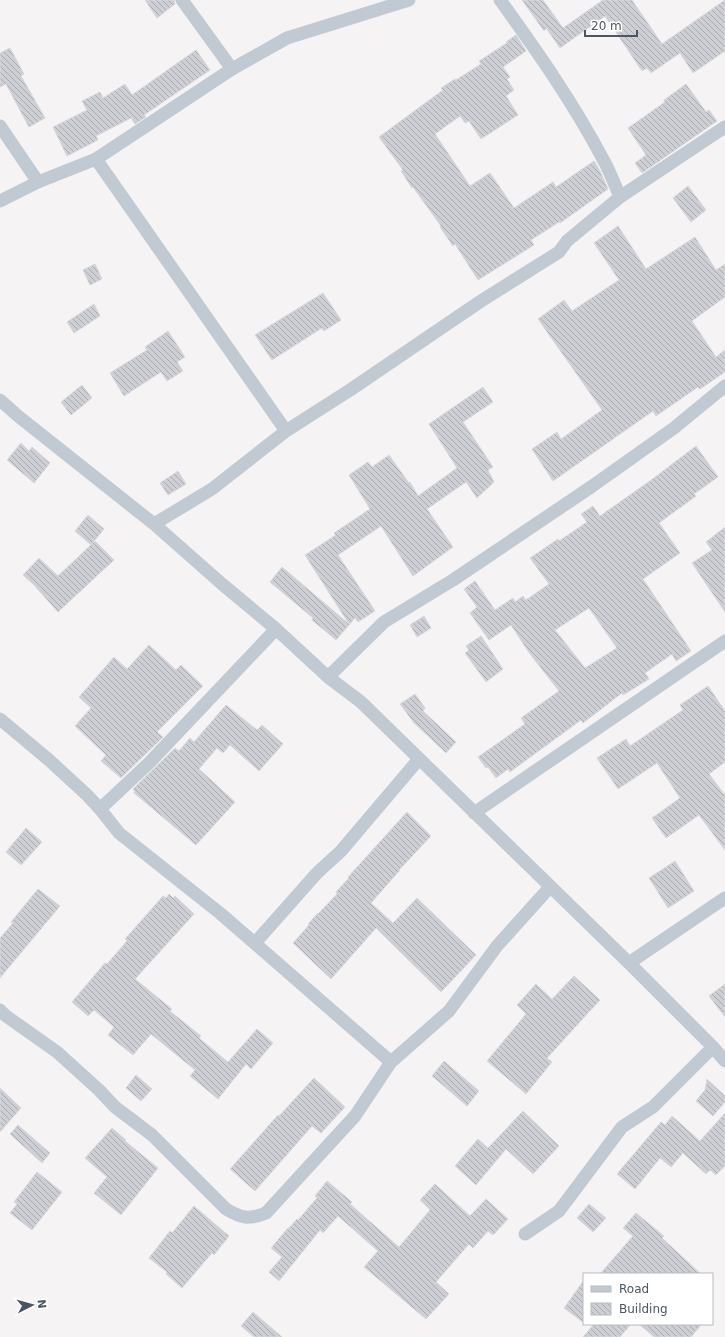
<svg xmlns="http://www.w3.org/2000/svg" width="725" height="1337" font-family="'DejaVu Sans',sans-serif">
	<defs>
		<pattern id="building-back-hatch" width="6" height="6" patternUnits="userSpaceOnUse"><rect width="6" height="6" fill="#cdcfd5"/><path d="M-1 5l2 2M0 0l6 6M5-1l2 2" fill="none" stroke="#a8abb0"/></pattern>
	</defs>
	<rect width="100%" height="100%" fill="#f5f3f3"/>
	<path fill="url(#building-back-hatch)" stroke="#d7d9de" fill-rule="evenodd" d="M 145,0 L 174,0 L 175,4 L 157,18 Z
		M 522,0 L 543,0 L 563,28 L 603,0 L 632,0 L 662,44 L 725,0 L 725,51 L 693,73 L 680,53 L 651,73 L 647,68 L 642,71 L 605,16 L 560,48 L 546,28 L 544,31 Z
		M 516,35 L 526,51 L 503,67 L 510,77 L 507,79 L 514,90 L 506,96 L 518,115 L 481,139 L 469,121 L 465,123 L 460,116 L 435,134 L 470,186 L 490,173 L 514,208 L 553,182 L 556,187 L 594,161 L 599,169 L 608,189 L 560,223 L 559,222 L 531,240 L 534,245 L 478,280 L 455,244 L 453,246 L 440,227 L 441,226 L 413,187 L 412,188 L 401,171 L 403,170 L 379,137 L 443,90 L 441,88 L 455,79 L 456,80 L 481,64 L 479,61 L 507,43 L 506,42 Z
		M 10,48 L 24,74 L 21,76 L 45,118 L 29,127 L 6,84 L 0,87 L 0,53 Z
		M 196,50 L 210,70 L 144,115 L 146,117 L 135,124 L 131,118 L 96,136 L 98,140 L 67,156 L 53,127 L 87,110 L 82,101 L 100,92 L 103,98 L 125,84 L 132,95 Z
		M 686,84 L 706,112 L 709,110 L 717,121 L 642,173 L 635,163 L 646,155 L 628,128 L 665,102 L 664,100 Z
		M 688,186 L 706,210 L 691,222 L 673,198 Z
		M 618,226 L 646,269 L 695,237 L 716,270 L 725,264 L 725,297 L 692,321 L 716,357 L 725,350 L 725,372 L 700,389 L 698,387 L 656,416 L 653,411 L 553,481 L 532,449 L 557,432 L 561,439 L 602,410 L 538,319 L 564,300 L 572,311 L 619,280 L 594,243 Z
		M 95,264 L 102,279 L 90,285 L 83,270 Z
		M 323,293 L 341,320 L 324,331 L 322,328 L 272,360 L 255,335 Z
		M 94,304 L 100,316 L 74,333 L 67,322 Z
		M 168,331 L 185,357 L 177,362 L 183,371 L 167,381 L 161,372 L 124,396 L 110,373 L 147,350 L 145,347 Z
		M 82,385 L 92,398 L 71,415 L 61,402 Z
		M 483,387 L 493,402 L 463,422 L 493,467 L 488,470 L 494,482 L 477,498 L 466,482 L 427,509 L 453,547 L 413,576 L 381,526 L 338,555 L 375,611 L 358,622 L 355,618 L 336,640 L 312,620 L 313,618 L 270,582 L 282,567 L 349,624 L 305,555 L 336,535 L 334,533 L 370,509 L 349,475 L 368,462 L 372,467 L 389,455 L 409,483 L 410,482 L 418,496 L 457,468 L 429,424 Z
		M 21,443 L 29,451 L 32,447 L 50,463 L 34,483 L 7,460 Z
		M 696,446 L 718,477 L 694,494 L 696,496 L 659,523 L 680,553 L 643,579 L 691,651 L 676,661 L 672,654 L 645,673 L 649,679 L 623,695 L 622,693 L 583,723 L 581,720 L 510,772 L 508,769 L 496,778 L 488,767 L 486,768 L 478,757 L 525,724 L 521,718 L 559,691 L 530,654 L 511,625 L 489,640 L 470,613 L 477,607 L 464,589 L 475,581 L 495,610 L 513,598 L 515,602 L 523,596 L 526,600 L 549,584 L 530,558 L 558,539 L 559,541 L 587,522 L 581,514 L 593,506 L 600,516 L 654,478 ZM 589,608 L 617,648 L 585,668 L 555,630 Z
		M 178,471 L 186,484 L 168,495 L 160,483 Z
		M 88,515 L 104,529 L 91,545 L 75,531 Z
		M 725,527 L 725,612 L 692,563 L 712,550 L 706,542 Z
		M 95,541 L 114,560 L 58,612 L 33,584 L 23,575 L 39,558 L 58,576 Z
		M 424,616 L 431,628 L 417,637 L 410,625 Z
		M 481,636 L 503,669 L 486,682 L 465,653 L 469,650 L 466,646 Z
		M 149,645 L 176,670 L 181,665 L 203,686 L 157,732 L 163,737 L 121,778 L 101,761 L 106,755 L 75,726 L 91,708 L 79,697 L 114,657 L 127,669 Z
		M 708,686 L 725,711 L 725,762 L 709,774 L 725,795 L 725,850 L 699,815 L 666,838 L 652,818 L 680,798 L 657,763 L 618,789 L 597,758 L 626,739 L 630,746 L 683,710 L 680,705 Z
		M 415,694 L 425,708 L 423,711 L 456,742 L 446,753 L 414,723 L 400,704 Z
		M 226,705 L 257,730 L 262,725 L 283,744 L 259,771 L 230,745 L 223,753 L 217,748 L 199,769 L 235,802 L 196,845 L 134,793 L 135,791 L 133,789 L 175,748 L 179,751 L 190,738 L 194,742 Z
		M 407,812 L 431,836 L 399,870 L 400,870 L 371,903 L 393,923 L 417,898 L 476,955 L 441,992 L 376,928 L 331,979 L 293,943 L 309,925 L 308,924 L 318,913 L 318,914 L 337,894 L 336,892 L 349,878 L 348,877 Z
		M 26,828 L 42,842 L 21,865 L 6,852 Z
		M 675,861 L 694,891 L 668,908 L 649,878 Z
		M 38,889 L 60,906 L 0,978 L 0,938 L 13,923 L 11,922 Z
		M 169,894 L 173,898 L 175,896 L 194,914 L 135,979 L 172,1009 L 170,1011 L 201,1036 L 199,1038 L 228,1062 L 257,1029 L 273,1043 L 251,1069 L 246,1064 L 218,1099 L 190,1076 L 195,1070 L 151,1034 L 133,1055 L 108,1035 L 114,1027 L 94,1010 L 88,1016 L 72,1002 L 105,963 L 107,964 L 127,941 L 125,939 L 163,896 L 166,898 Z
		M 574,976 L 600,1000 L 547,1058 L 552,1062 L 526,1094 L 487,1061 L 526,1014 L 517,1005 L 536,984 L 552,999 Z
		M 725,984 L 725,1017 L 709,996 Z
		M 444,1061 L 479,1091 L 467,1106 L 432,1076 Z
		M 136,1075 L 152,1089 L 141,1101 L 126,1088 Z
		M 314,1078 L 345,1107 L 321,1133 L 312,1126 L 255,1191 L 230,1169 L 278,1115 L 279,1116 Z
		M 707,1079 L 725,1096 L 725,1102 L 713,1116 L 696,1101 L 705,1090 Z
		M 0,1088 L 21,1108 L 0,1132 Z
		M 523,1111 L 559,1146 L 533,1174 L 506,1149 L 476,1185 L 455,1166 L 478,1139 L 488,1148 Z
		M 725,1113 L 725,1166 L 716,1175 L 710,1170 L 706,1174 L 683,1153 L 671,1167 L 660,1158 L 635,1189 L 617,1174 L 661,1122 L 665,1125 L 672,1116 L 700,1141 Z
		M 18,1125 L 50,1153 L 42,1163 L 10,1134 Z
		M 112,1128 L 126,1140 L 125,1141 L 158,1168 L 121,1215 L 94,1193 L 107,1177 L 85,1158 Z
		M 37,1172 L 62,1192 L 32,1230 L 10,1213 L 17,1204 L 14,1202 Z
		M 327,1181 L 352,1202 L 350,1204 L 399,1247 L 430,1210 L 420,1200 L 435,1184 L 470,1216 L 486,1199 L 508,1219 L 493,1235 L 488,1231 L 473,1248 L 469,1244 L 436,1282 L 449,1294 L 426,1319 L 364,1267 L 378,1251 L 338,1216 L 323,1233 L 320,1230 L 279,1281 L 269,1272 L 282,1257 L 271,1248 L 288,1228 L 289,1228 L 297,1219 L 298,1220 L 317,1198 L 315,1196 Z
		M 589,1204 L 606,1218 L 593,1232 L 577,1218 Z
		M 194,1206 L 229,1236 L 214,1255 L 212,1253 L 182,1288 L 166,1274 L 167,1272 L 149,1258 L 170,1231 L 172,1233 Z
		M 636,1213 L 664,1236 L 662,1238 L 701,1274 L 600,1274 L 633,1236 L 623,1228 Z
		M 584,1280 L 584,1323 L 564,1308 Z
		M 253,1312 L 282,1337 L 254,1337 L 241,1326 Z
		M 594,1324 L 631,1324 L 620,1337 L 583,1337 Z
		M 639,1324 L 702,1324 L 691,1337 L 654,1337 Z"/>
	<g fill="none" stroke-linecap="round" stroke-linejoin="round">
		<path stroke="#c1cad2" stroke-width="13" d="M 182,0 L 232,69
			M 500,0 C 537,51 574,104 604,161 C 610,172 615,185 620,197
			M 0,126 L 38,182
			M 96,159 L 286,431
			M 0,201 L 38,182 L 96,159 L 232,69 L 287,38 L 409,0
			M 0,400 L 18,416 L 154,524 L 222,584 L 276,629 L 328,677 L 361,702 L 629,963 L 713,1047 L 725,1061
			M 154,524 L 212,489 L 286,431 L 350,390 L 481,301 L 559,252 L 567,241 L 620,197 L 725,127
			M 328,677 L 384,622 L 453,580 L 591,487 L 674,428 L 725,386
			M 0,719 L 49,760 L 87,795 L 100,809 L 119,833 L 221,914 L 391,1062
			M 100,809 L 149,763 L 276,629
			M 474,813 L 725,641
			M 255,943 L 317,873 L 341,851 L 419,759
			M 629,963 L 725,898
			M 0,1010 L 6,1016 L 57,1052 L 99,1090 L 115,1107 L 152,1135 L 226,1209 C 241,1218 249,1220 266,1213 L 355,1116 L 391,1062 L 449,1011 L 497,946 L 550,887
			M 525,1234 L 559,1211 L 622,1127 L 653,1107 L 713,1047"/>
	</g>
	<rect x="583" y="1273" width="130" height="52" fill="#ffffff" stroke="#b7bbc0"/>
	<rect x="591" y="1286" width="20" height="6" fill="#c1cad2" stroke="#b7bbc0"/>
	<text x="619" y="1293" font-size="12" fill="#4a5661">Road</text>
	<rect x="591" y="1303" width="20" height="12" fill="url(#building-back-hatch)" stroke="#b7bbc0"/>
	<text x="619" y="1313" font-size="12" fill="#4a5661">Building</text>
	<g transform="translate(32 1305) rotate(84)" stroke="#ffffff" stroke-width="3" paint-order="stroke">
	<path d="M0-3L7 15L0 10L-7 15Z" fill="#4a5661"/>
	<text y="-6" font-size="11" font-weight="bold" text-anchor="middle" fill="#4a5661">N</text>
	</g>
	<path d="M585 30v6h52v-6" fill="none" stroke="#4a5661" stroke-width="2"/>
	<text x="591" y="30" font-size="12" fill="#4a5661" stroke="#ffffff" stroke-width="3" paint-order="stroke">20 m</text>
</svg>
